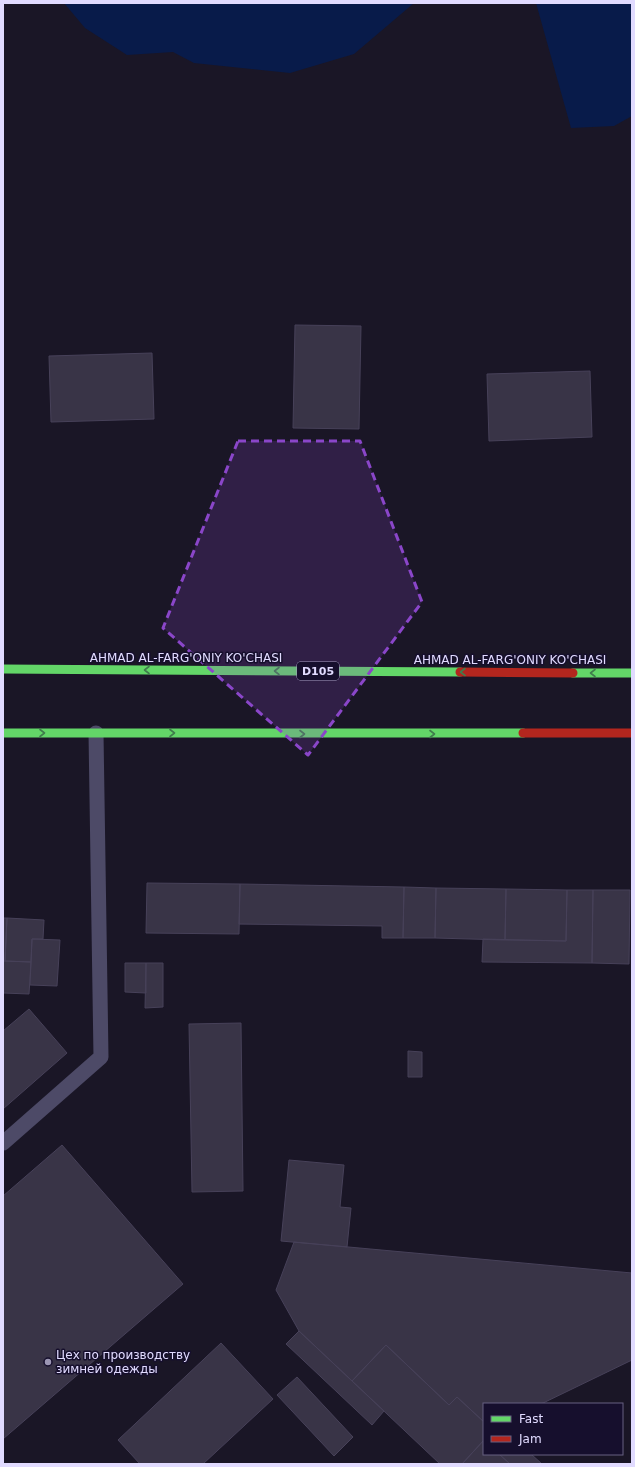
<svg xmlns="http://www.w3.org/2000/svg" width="635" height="1467" font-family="'DejaVu Sans',sans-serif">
	<rect width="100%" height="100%" fill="#1a1626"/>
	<path fill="#081b4a" d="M 64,3 L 414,3 L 354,54 L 290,73 L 194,63 L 173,52 L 127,55 L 85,28 Z
		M 536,3 L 632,3 L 632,116 L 614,126 L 571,128 Z"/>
	<path fill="#393447" stroke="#474159" d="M 295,325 L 361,326 L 359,429 L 293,428 Z
		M 152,353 L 154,419 L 51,422 L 49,356 Z
		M 590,371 L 592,437 L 489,441 L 487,374 Z
		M 147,883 L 240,884 L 239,934 L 146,933 Z
		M 240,884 L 404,887 L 403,938 L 382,938 L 382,926 L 239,924 Z
		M 404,887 L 436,888 L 435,938 L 403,938 Z
		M 436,888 L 506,889 L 505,940 L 435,938 Z
		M 506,889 L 567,890 L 566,941 L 505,940 Z
		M 567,890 L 593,890 L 592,963 L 482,962 L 483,939 L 566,941 Z
		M 593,890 L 630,890 L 629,964 L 592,963 Z
		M 3,918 L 7,918 L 5,961 L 3,961 Z
		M 7,918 L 44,920 L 43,939 L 32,939 L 31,962 L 5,961 Z
		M 32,939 L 60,940 L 57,986 L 30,985 Z
		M 3,961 L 31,962 L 29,994 L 3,993 Z
		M 125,963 L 146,963 L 146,993 L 125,992 Z
		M 146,963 L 163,963 L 163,1007 L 145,1008 Z
		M 29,1009 L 67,1053 L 3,1109 L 3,1031 Z
		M 241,1023 L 243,1191 L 192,1192 L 189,1024 Z
		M 408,1051 L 422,1052 L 422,1077 L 408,1077 Z
		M 62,1145 L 183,1284 L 3,1439 L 3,1196 Z
		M 289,1160 L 344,1165 L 340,1207 L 351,1208 L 347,1247 L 281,1241 Z
		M 294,1242 L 632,1273 L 632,1360 L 541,1404 L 484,1404 L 484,1422 L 457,1397 L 449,1405 L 386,1345 L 352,1381 L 299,1331 L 276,1290 Z
		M 299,1331 L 384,1411 L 372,1425 L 286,1344 Z
		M 221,1343 L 273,1399 L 203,1464 L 140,1464 L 118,1440 Z
		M 386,1345 L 449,1405 L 457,1397 L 484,1422 L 484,1440 L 462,1464 L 440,1464 L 352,1381 Z
		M 297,1377 L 353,1437 L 334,1456 L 277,1395 Z
		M 484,1440 L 484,1454 L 499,1454 L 510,1464 L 462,1464 Z
		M 499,1454 L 531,1454 L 542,1464 L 510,1464 Z"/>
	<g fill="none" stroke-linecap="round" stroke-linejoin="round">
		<path stroke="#4d4a67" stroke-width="15" d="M 3,1143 L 101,1057 L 96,733"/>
		<path stroke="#63d668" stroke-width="9" d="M 3,669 L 460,672
			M 573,673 L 632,673
			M 3,733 L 523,733"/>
		<path stroke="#b3261e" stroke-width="9" d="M 460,672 L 573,673
			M 523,733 L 632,733"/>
	</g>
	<defs><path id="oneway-chevron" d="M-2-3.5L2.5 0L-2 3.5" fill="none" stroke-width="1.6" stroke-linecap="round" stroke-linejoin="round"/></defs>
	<g stroke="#407c4d">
		<use href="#oneway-chevron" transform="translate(147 670) rotate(-180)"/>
		<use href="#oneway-chevron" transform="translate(277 671) rotate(-180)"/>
		<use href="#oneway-chevron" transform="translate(463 672) rotate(-180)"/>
		<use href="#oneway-chevron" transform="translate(593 673) rotate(-180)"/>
		<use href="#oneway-chevron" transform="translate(42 733)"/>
		<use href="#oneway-chevron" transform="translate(172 733)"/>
		<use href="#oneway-chevron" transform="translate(302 734)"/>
		<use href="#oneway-chevron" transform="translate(432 734)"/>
	</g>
	<path fill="#8a46c9" fill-opacity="0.2" stroke="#8a46c9" stroke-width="3" stroke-dasharray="8 5" stroke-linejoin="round" d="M 238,441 L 360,441 L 422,602 L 308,755 L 163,628 Z"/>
	<circle fill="#9b96b3" stroke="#160f2d" stroke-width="1.5" cx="48" cy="1362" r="4"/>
	<g text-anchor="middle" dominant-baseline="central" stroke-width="3" stroke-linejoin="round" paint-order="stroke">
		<rect fill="#160f2d" stroke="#a49ec0" stroke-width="1" x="297" y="662" width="42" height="18" rx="3"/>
		<g font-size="11" font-weight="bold" fill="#e1dbff">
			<text x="318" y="671">D105</text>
		</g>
		<g font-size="12" fill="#e1dbff" stroke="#160f2d">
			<text x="186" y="658">AHMAD AL-FARG'ONIY KO'CHASI</text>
			<text x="510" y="660">AHMAD AL-FARG'ONIY KO'CHASI</text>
		</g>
		<g font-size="12" fill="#e1dbff" stroke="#160f2d" text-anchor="start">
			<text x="56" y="1355">Цех по производству<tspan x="56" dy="14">зимней одежды</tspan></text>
		</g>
	</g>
	<rect width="635" height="1467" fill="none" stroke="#e1dbff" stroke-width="8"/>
	<rect x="483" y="1403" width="140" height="52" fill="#160f2d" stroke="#676181"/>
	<rect x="491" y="1416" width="20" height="6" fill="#63d668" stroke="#676181"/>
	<text x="519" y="1423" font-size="12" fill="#e1dbff">Fast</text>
	<rect x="491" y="1436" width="20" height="6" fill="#b3261e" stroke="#676181"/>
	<text x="519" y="1443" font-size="12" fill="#e1dbff">Jam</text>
</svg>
